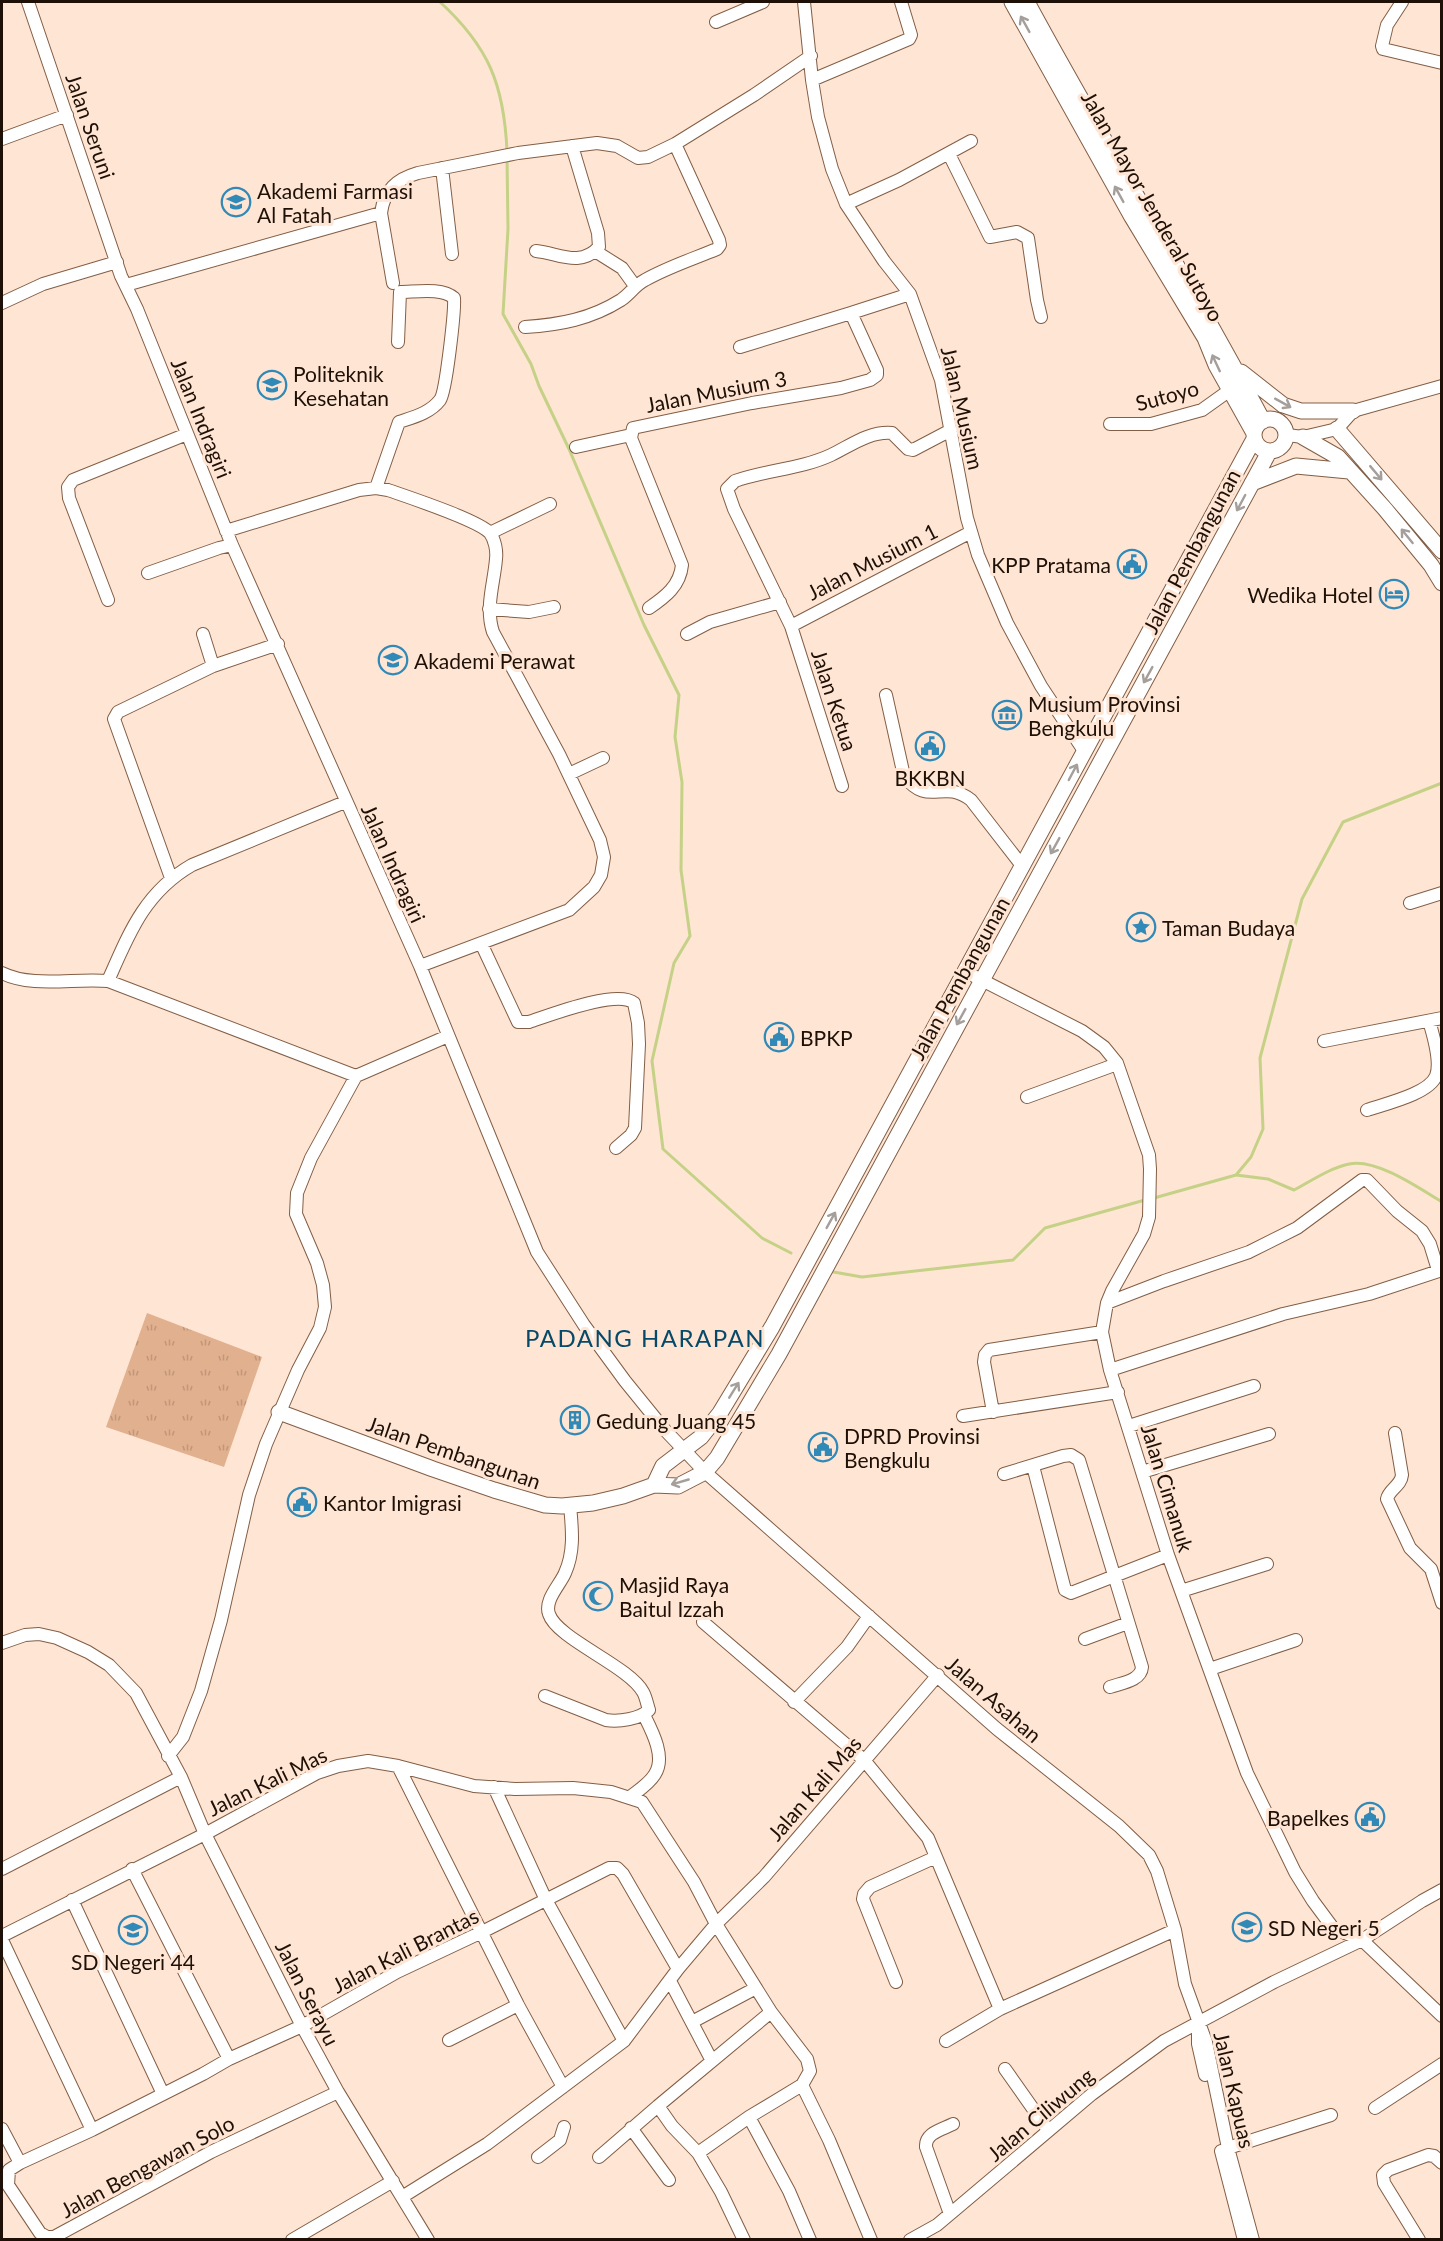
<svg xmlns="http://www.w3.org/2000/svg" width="1443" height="2241" font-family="Lato,sans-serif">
	<defs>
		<pattern id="grass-tufts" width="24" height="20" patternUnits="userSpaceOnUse" patternTransform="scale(1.5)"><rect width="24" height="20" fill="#e1b08e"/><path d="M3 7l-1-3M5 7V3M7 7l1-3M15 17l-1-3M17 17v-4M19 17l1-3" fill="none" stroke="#c19679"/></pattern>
	</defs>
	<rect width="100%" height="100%" fill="#ffe5d4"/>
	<path fill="url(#grass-tufts)" d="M 147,1313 L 262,1357 L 224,1467 L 106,1427 Z"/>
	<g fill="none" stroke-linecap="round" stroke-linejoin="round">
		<path stroke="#c5d186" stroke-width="3" d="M 440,2 C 489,47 504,85 507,151
			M 507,157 L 508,229 L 503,314 L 531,364 L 539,386 L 569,449 L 644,625 L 679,695 L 675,737 L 682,782 L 681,870 L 690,936 L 674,963 L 652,1061 L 663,1149 L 762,1238 L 791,1253
			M 1236,1175 L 1268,1179 L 1294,1190 C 1311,1181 1330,1168 1349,1164 C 1376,1158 1419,1188 1442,1202
			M 1154,1198 L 1236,1175 L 1251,1157 L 1263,1129 L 1260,1058 L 1302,899 L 1343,822 L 1442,783
			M 828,1271 L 862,1277 L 1013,1260 L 1045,1228 L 1145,1200"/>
		<g stroke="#825e45" stroke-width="14">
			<path id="minor" d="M 28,2 L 121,276 L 137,309 L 232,545 L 420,966 L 537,1252 L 584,1325 L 625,1381 L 664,1429 L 705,1472 L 997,1729 L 1119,1826 L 1149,1855 L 1157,1871 L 1175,1930 L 1185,1984 L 1206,2042 L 1228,2148 L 1253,2240
				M 804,2 L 812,80 L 818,117 L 832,169 L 846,204 L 884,261 L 910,294 L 941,380 L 967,518 L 978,555 L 1007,623 L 1041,686 L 1084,751
				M 1402,2 L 1387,25 L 1382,46 L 1383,49 L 1442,63
				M 716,22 L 763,2
				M 812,80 L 909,39 L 911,35 L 901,2
				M 2,139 L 67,115
				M 949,154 L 990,237 L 1017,232 L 1028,238 L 1037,300 L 1041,317
				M 442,168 L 452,254
				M 846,204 L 899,180 L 971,141
				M 381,213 L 393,283
				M 536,251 C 558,253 580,268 599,247 L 598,233 L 572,146
				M 595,251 L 622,268 L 635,286
				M 126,285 L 381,213 C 384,190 397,179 418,173 L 518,153 L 597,143 L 617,146 L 638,158 L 648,157 L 675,144 L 754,95 L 811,56
				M 2,303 L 43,284 L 117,262
				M 525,327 C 559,325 591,319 621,300 C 630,294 635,285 645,280 C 668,267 693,259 717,249 L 720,245 L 719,240 L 675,144
				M 740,347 L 851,313
				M 1110,424 L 1151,424 L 1202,410 L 1230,390
				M 1287,435 L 1303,437 L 1337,429 L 1353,411 L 1442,386
				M 576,447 L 631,435
				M 376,488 L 399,422 C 414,417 430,413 440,400 C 446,392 455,311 454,298 C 442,287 415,292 400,292 L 398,342
				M 226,531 L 359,490 L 376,488 L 388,490 C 408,497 478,520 490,533 C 495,540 497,551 496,559 C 494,584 485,607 493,632 L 559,754 L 600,840 L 604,857 L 601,875 L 594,887 L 569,910 L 420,966
				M 490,533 L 550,504
				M 148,573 L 219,548 L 232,545
				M 108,600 L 69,498 L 68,487 L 73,480 L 187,434
				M 649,608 C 665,597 680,586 682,565 L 631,438 L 633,428 L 752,403 L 841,388 L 870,380 L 877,375 L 877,370 L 851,313 L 910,294
				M 489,609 L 529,612 L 554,607
				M 791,626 L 971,532
				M 203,634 L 213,666
				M 687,634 L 710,622 L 780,602
				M 886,695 L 904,776 C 929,808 942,778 971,800 L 1023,867
				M 569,774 L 603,758
				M 842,786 L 791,626 L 734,509 L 727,489 L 735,481 C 766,470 801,469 831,455 C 850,446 869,431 892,433 L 908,449 L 913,450 L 951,430
				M 171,878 L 114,719 L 118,712 L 213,666 L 278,644
				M 1410,903 L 1442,893
				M 481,943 L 518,1022 L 529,1022 C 550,1015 617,989 634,1003 L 638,1023 L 639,1044 L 635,1128 L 631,1135 L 616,1148
				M 966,972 L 1082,1031 L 1104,1047 L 1117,1063 L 1149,1155 L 1150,1169 L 1149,1217 L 1144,1234 L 1112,1291 L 1107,1303 L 1102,1332 L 1110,1370 L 1168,1555 L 1247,1773 L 1295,1872 L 1313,1901 L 1333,1928 L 1362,1940 L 1442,2016
				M 2,973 C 32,988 74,978 108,981 L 356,1076 L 448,1036
				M 108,981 C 129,933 145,892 192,865 L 345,802
				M 1324,1041 L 1442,1018
				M 1027,1097 L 1117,1064
				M 1367,1110 C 1384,1104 1429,1094 1436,1076 C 1441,1063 1433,1034 1429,1021
				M 1107,1303 L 1164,1281 L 1249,1252 L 1297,1228 L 1362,1180 L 1367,1180 L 1397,1211 L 1422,1231 L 1430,1244 L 1438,1270
				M 1110,1370 L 1283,1314 L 1369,1294 L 1442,1270
				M 993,1412 L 984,1362 L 985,1355 L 989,1350 L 1102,1332
				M 963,1416 L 1118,1392
				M 1129,1426 L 1254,1386
				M 1395,1433 L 1402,1475 C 1401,1486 1389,1489 1387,1499 L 1410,1548 L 1431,1569 L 1442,1603
				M 1033,1466 L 1065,1590 L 1071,1593 L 1168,1555
				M 1142,1472 L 1269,1434
				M 1004,1474 L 1063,1456 L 1071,1455 L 1079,1460 L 1142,1667 C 1141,1681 1121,1683 1110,1687
				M 1181,1591 L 1267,1564
				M 703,1622 L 864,1760 L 928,1838 L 1000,2009
				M 1085,1639 L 1128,1623
				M 2,1643 L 25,1635 L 39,1634 L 57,1638 L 88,1652 L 109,1665 L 136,1693 L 181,1777 L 205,1834 L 302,2026 L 338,2092 L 428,2240
				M 1210,1669 L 1296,1640
				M 545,1696 L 606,1720 C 619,1722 640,1719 649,1710 C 647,1704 646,1697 643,1692 C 629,1666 557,1639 549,1614 C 544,1600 560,1585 565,1573 C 575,1551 572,1528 570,1505
				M 794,1702 L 847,1647 L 869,1616
				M 168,1756 L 183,1737 L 201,1691 L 221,1620 L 249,1495 L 266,1444 L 298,1370 L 320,1328 L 325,1307 L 323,1285 L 317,1263 L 296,1214 L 297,1193 L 311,1158 L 356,1076
				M 398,1766 L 518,2005 L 563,2087
				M 494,1787 L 546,1900 L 624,2041
				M 630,1797 C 639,1790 649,1784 655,1774 C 666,1757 652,1731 644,1715
				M 2,1869 L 181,1777
				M 132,1869 L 229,2059
				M 72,1900 L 163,2094
				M 2,1936 L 205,1834 L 317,1773 L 338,1766 L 368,1761 L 398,1766 L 474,1786 L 515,1789 L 573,1788 L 611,1792 L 642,1802 L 694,1882 L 716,1924 L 678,1969 L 624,2041 L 487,2144 L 402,2197
				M 2,1940 L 92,2130
				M 670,1981 L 712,2061
				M 896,1982 L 863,1899 L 864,1894 L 870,1887 L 936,1857
				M 692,2022 L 756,1988
				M 1198,2027 L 1198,2044 L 1205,2075
				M 449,2040 L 518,2005
				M 946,2041 L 1000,2009 L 1175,1930
				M 1005,2069 L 1048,2130
				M 338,2092 L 211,2152 L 54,2237 L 47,2237 L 40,2233 L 8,2185 L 9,2170 L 20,2163 L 92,2130 L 203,2074 L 229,2059 L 302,2026 L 397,1972 L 482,1932 L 609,1868 L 617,1868 L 623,1874 L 678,1969
				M 1375,2108 L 1442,2064
				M 749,2117 L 789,2191 L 810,2240
				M 631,2128 L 669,2180
				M 2,2129 L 20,2163
				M 1228,2148 L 1331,2115
				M 1221,2151 L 1244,2240
				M 698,2153 L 749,2117 L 802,2085
				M 538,2157 L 560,2140 L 564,2127
				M 599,2157 L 658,2106
				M 950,2214 L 926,2147 C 925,2133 941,2130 953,2124
				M 292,2240 L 393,2181
				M 744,2240 L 721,2192 L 698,2153 L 672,2126 L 658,2106 L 771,2012
				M 871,2240 L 829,2140 L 802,2085 L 810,2071 L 807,2059 L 771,2012 L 716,1924 L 764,1877 L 938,1675
				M 910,2240 L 937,2225 L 1092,2094 L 1164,2041 L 1274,1982 L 1362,1940 L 1422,1901 L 1442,1890
				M 1419,2240 L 1384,2183 L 1383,2175 L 1388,2170 L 1428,2155 L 1434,2156 L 1442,2163"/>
		</g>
		<g stroke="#825e45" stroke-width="17">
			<path id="major" d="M 1012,2 L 1132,217 L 1205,338 L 1216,365 L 1254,433
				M 1027,2 C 1103,143 1188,279 1263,421
				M 1241,372 L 1283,405 L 1301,411 L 1353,411
				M1254 435a16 16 0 1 1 32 0a16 16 0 1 1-32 0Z
				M 1337,429 L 1442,551
				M 1303,437 L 1338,457 L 1385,509 L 1431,565 L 1442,583
				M 1252,483 L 1296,466 L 1349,471
				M 279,1412 L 433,1469 L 494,1490 L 545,1505 L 562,1506 L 593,1503 L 623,1496 L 654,1485 L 678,1486 L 705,1472 L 717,1458 L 779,1354 L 1269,452
				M 654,1485 L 663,1466 L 701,1437 L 720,1413 L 772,1327 L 1254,439"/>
		</g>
		<use href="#minor" stroke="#fff" stroke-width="12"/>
		<use href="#major" stroke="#fff" stroke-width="15"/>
	</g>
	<defs><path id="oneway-shaft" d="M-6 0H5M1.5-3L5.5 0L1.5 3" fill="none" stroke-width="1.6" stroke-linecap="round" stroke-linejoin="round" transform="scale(1.5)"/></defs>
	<g stroke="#a59f9b">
		<use href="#oneway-shaft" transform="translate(1025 24) rotate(-119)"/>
		<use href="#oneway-shaft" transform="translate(1119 194) rotate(-119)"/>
		<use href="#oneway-shaft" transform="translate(1216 363) rotate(-115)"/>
		<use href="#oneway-shaft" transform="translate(1283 403) rotate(29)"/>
		<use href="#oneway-shaft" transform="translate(1376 473) rotate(50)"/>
		<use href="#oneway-shaft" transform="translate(1241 503) rotate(118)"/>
		<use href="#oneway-shaft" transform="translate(1407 536) rotate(-129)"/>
		<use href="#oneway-shaft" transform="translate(1148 675) rotate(119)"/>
		<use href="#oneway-shaft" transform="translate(1073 772) rotate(-62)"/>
		<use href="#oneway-shaft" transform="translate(1055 846) rotate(119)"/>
		<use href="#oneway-shaft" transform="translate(961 1017) rotate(119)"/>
		<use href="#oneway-shaft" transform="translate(831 1220) rotate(-61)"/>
		<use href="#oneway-shaft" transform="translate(734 1390) rotate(-58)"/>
		<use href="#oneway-shaft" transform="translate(680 1482) rotate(164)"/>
	</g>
	<defs>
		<g id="university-ring" transform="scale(1.5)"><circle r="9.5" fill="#ffe5d4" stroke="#3089b7" stroke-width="1.5"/><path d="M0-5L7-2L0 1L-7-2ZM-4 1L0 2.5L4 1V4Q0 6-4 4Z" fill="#3089b7"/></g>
		<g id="civic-ring" transform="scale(1.5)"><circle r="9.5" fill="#ffe5d4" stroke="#3089b7" stroke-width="1.5"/><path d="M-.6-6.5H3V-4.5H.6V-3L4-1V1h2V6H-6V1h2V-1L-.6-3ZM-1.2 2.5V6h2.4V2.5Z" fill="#3089b7"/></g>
		<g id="hotel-ring" transform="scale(1.5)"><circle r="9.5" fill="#ffe5d4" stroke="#3089b7" stroke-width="1.5"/><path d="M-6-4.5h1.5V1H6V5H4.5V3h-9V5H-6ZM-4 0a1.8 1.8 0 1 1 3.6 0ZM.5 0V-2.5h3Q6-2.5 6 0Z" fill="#3089b7"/></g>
		<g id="museum-ring" transform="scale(1.5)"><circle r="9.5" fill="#ffe5d4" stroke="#3089b7" stroke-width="1.5"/><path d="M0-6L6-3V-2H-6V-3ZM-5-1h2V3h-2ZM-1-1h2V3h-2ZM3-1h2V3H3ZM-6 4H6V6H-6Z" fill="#3089b7"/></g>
		<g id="sight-ring" transform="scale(1.5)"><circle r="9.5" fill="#ffe5d4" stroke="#3089b7" stroke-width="1.5"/><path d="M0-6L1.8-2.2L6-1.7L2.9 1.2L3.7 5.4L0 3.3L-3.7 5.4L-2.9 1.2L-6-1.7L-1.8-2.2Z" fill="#3089b7"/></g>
		<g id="building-ring" transform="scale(1.5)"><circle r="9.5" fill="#ffe5d4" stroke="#3089b7" stroke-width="1.5"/><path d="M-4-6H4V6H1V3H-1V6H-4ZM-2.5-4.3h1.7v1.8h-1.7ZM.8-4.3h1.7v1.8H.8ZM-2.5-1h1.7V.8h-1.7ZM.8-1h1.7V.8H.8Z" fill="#3089b7"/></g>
		<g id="mosque-ring" transform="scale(1.5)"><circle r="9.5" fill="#ffe5d4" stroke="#3089b7" stroke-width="1.5"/><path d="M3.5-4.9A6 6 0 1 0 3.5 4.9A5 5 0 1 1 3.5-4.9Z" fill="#3089b7"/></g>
		<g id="school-ring" transform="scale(1.5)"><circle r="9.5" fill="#ffe5d4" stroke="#3089b7" stroke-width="1.5"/><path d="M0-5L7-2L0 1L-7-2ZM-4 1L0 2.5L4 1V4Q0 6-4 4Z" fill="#3089b7"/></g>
	</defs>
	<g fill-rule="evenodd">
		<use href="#university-ring" x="236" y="202"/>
		<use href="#university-ring" x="272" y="385"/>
		<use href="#civic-ring" x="1132" y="564"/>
		<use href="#hotel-ring" x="1394" y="594"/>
		<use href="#university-ring" x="393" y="660"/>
		<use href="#museum-ring" x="1007" y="715"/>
		<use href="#civic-ring" x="930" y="746"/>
		<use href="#sight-ring" x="1141" y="927"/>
		<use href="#civic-ring" x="779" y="1037"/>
		<use href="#building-ring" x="575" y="1420"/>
		<use href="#civic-ring" x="823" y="1447"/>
		<use href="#civic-ring" x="302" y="1502"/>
		<use href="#mosque-ring" x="598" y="1596"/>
		<use href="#civic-ring" x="1370" y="1817"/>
		<use href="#school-ring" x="1247" y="1927"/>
		<use href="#school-ring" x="133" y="1930"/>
	</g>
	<g text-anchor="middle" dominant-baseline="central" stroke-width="6" stroke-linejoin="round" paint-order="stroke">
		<g font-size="21" fill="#1e1006" stroke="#ffe5d4">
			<text transform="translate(91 126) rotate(71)">Jalan Seruni</text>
			<text transform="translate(1153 206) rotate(60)">Jalan Mayor Jenderal Sutoyo</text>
			<text transform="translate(716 391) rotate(-11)">Jalan Musium 3</text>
			<text transform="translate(1167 395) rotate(-15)">Sutoyo</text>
			<text transform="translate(963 408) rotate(77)">Jalan Musium</text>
			<text transform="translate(202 418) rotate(68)">Jalan Indragiri</text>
			<text transform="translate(1191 551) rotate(-62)">Jalan Pembangunan</text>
			<text transform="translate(872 561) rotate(-27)">Jalan Musium 1</text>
			<text transform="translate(835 700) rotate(72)">Jalan Ketua</text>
			<text transform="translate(394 863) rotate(66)">Jalan Indragiri</text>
			<text transform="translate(959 978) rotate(-61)">Jalan Pembangunan</text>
			<text transform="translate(454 1452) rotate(19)">Jalan Pembangunan</text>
			<text transform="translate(1168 1488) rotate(73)">Jalan Cimanuk</text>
			<text transform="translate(994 1699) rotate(41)">Jalan Asahan</text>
			<text transform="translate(267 1781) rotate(-26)">Jalan Kali Mas</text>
			<text transform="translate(814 1788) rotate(-49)">Jalan Kali Mas</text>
			<text transform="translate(405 1950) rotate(-27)">Jalan Kali Brantas</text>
			<text transform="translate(308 1993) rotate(63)">Jalan Serayu</text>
			<text transform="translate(1235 2090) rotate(77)">Jalan Kapuas</text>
			<text transform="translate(1040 2114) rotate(-40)">Jalan Ciliwung</text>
			<text transform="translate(147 2166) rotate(-28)">Jalan Bengawan Solo</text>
		</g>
		<g font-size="21" fill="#1e1006" stroke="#ffe5d4" text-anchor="start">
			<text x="257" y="190">Akademi Farmasi<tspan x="257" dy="24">Al Fatah</tspan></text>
			<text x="293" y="373">Politeknik<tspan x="293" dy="24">Kesehatan</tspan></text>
			<text x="1111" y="564" text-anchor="end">KPP Pratama</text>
			<text x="1373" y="594" text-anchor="end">Wedika Hotel</text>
			<text x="414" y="660">Akademi Perawat</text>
			<text x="1028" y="703">Musium Provinsi<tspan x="1028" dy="24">Bengkulu</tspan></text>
			<text x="930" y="777" text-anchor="middle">BKKBN</text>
			<text x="1162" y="927">Taman Budaya</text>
			<text x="800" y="1037">BPKP</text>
			<text x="596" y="1420">Gedung Juang 45</text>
			<text x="844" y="1435">DPRD Provinsi<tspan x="844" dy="24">Bengkulu</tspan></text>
			<text x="323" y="1502">Kantor Imigrasi</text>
			<text x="619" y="1584">Masjid Raya<tspan x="619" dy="24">Baitul Izzah</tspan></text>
			<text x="1349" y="1817" text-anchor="end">Bapelkes</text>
			<text x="1268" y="1927">SD Negeri 5</text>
			<text x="133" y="1961" text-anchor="middle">SD Negeri 44</text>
		</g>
		<g font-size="24" letter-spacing="1.5" fill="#064a69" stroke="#ffe5d4">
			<text x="645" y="1337">PADANG HARAPAN</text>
		</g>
	</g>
	<rect width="1443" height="2241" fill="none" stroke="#1e1006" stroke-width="6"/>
</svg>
